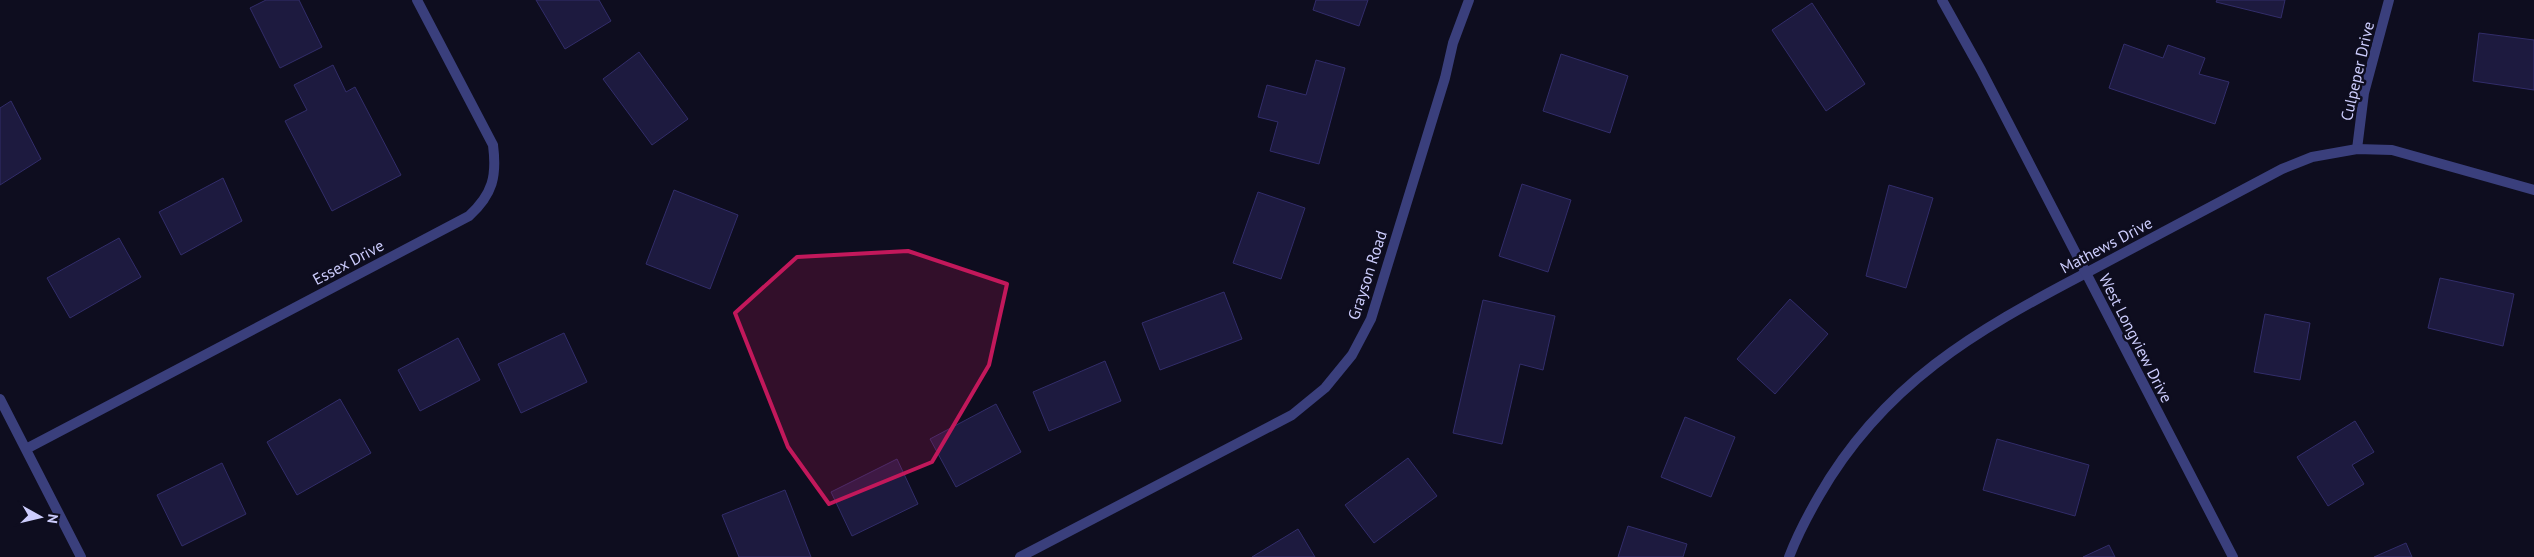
<svg xmlns="http://www.w3.org/2000/svg" width="2534" height="557" font-family="'PT Sans',sans-serif">
	<rect width="100%" height="100%" fill="#0e0d1f"/>
	<path fill="#1d1a3f" stroke="#322d6a" d="M 266,0 L 299,0 L 322,47 L 280,68 L 250,8 Z
		M 536,0 L 599,0 L 611,21 L 565,49 Z
		M 1316,0 L 1368,0 L 1359,26 L 1313,10 Z
		M 2217,0 L 2285,0 L 2281,18 L 2216,2 Z
		M 1812,3 L 1865,84 L 1826,111 L 1772,30 Z
		M 2479,33 L 2534,40 L 2534,90 L 2473,81 Z
		M 2124,44 L 2163,58 L 2168,45 L 2205,58 L 2199,74 L 2229,82 L 2215,124 L 2109,88 Z
		M 639,52 L 688,119 L 652,145 L 603,79 Z
		M 1561,54 L 1628,76 L 1610,133 L 1543,111 Z
		M 1316,60 L 1345,68 L 1319,164 L 1270,151 L 1278,122 L 1258,117 L 1267,85 L 1306,95 Z
		M 333,65 L 346,92 L 355,87 L 401,175 L 332,211 L 285,121 L 307,110 L 294,85 Z
		M 11,101 L 41,159 L 0,185 L 0,108 Z
		M 223,178 L 242,221 L 181,255 L 159,212 Z
		M 1522,184 L 1571,200 L 1548,272 L 1499,256 Z
		M 1889,185 L 1933,198 L 1906,288 L 1866,276 Z
		M 674,190 L 738,215 L 710,289 L 646,264 Z
		M 1258,192 L 1305,208 L 1281,279 L 1233,263 Z
		M 119,238 L 141,277 L 70,318 L 47,278 Z
		M 2440,278 L 2514,294 L 2503,346 L 2428,328 Z
		M 1224,292 L 1242,339 L 1160,370 L 1142,323 Z
		M 1790,299 L 1828,334 L 1775,394 L 1737,359 Z
		M 1483,300 L 1555,316 L 1543,370 L 1520,364 L 1502,444 L 1453,433 Z
		M 2265,314 L 2310,323 L 2300,380 L 2254,372 Z
		M 564,333 L 587,382 L 521,413 L 498,364 Z
		M 458,338 L 480,380 L 420,411 L 398,370 Z
		M 1105,361 L 1121,401 L 1049,431 L 1033,392 Z
		M 340,399 L 371,453 L 297,495 L 267,442 Z
		M 996,404 L 1021,452 L 956,487 L 930,439 Z
		M 1685,417 L 1735,437 L 1711,497 L 1661,477 Z
		M 2355,421 L 2374,452 L 2352,465 L 2364,484 L 2328,506 L 2297,457 Z
		M 1997,439 L 2089,465 L 2075,516 L 1983,490 Z
		M 1408,458 L 1437,496 L 1374,543 L 1345,505 Z
		M 897,459 L 918,504 L 852,536 L 831,492 Z
		M 222,463 L 246,514 L 182,546 L 157,495 Z
		M 785,490 L 811,557 L 739,557 L 722,515 Z
		M 1628,526 L 1687,544 L 1683,557 L 1618,557 Z
		M 1298,529 L 1315,557 L 1252,557 Z
		M 2406,543 L 2412,557 L 2374,557 Z
		M 2109,545 L 2115,557 L 2083,557 Z"/>
	<g fill="none" stroke-linecap="round" stroke-linejoin="round">
		<path stroke="#3a3f7c" stroke-width="10" d="M 2357,149 L 2364,93 L 2389,0
			M 0,399 L 81,557
			M 26,449 L 469,216 C 493,194 497,176 493,145 L 417,0
			M 1020,557 L 1292,415 L 1325,388 L 1352,355 L 1371,319 L 1445,78 L 1453,43 L 1469,0
			M 1789,557 C 1797,536 1808,515 1819,496 C 1883,384 1975,331 2086,273"/>
		<path stroke="#3a3f7c" stroke-width="10" d="M 1942,0 L 1981,70 L 2233,557
			M 2086,273 L 2282,169 L 2312,157 L 2357,149 L 2392,150 L 2534,190"/>
	</g>
	<path fill="#c2185b" fill-opacity="0.2" stroke="#c2185b" stroke-width="4" stroke-linejoin="round" d="M 908,251 L 1007,284 L 989,365 L 932,462 L 829,504 L 788,447 L 735,313 L 797,257 Z"/>
	<g text-anchor="middle" dominant-baseline="central" stroke-width="5" stroke-linejoin="round" paint-order="stroke">
		<g font-size="16" fill="#cdcdfd" stroke="#0e0d1f">
			<text transform="translate(2357 71) rotate(-77)">Culpeper Drive</text>
			<text transform="translate(2106 245) rotate(-28)">Mathews Drive</text>
			<text transform="translate(348 262) rotate(-28)">Essex Drive</text>
			<text transform="translate(1367 275) rotate(-72)">Grayson Road</text>
			<text transform="translate(2136 338) rotate(63)">West Longview Drive</text>
		</g>
	</g>
	<g transform="translate(40 517) rotate(98)" stroke="#0e0d1f" stroke-width="4" paint-order="stroke">
	<path d="M0-4L9 19L0 12L-9 19Z" fill="#cdcdfd"/>
	<text y="-8" font-size="14" font-weight="bold" text-anchor="middle" fill="#cdcdfd">N</text>
	</g>
</svg>
